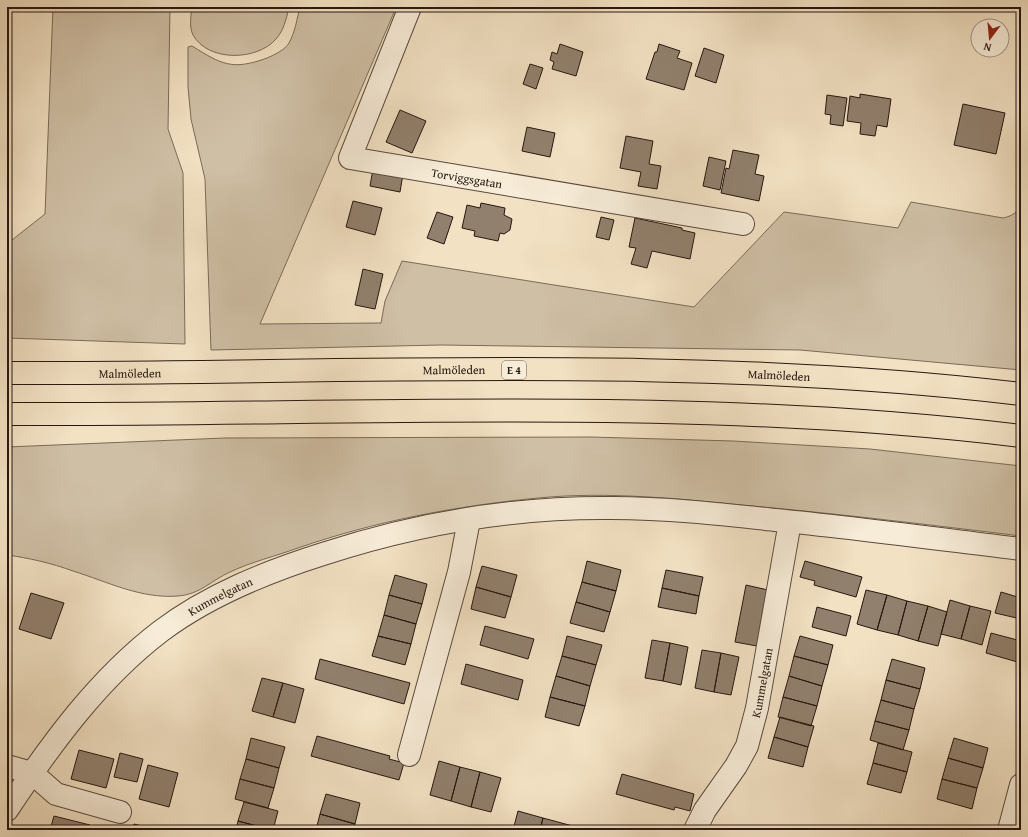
<svg xmlns="http://www.w3.org/2000/svg" width="1028" height="837" font-family="'Gentium Book Plus',serif">
	<rect width="100%" height="100%" fill="#f2e1c3"/>
	<filter id="stains"><feTurbulence type="fractalNoise" baseFrequency=".005" numOctaves="4"/><feColorMatrix values="0 0 0 0 .2 0 0 0 0 .09 0 0 0 0 .02 0 0 0 .5 -.17"/></filter>
	<radialGradient id="worn" r=".72"><stop offset=".6" stop-color="#630" stop-opacity="0"/><stop offset="1" stop-color="#630" stop-opacity=".3"/></radialGradient>
	<path fill="#cfbfa5" stroke="#7b6b5a" d="M 53,7 L 170,7 L 168,129 L 183,173 L 185,344 L 7,338 L 7,240 L 12,240 L 45,214 Z
		M 192,7 L 289,7 L 289,8 C 286,19 284,30 276,39 C 257,61 208,62 193,35 C 189,27 191,16 192,7 Z
		M 300,7 L 394,7 L 395,10 L 260,324 L 381,323 L 385,301 L 402,261 L 694,307 L 784,212 L 898,228 L 911,202 L 1003,218 C 1012,216 1017,213 1021,205 L 1021,370 L 800,350 L 441,345 L 211,350 L 205,179 L 191,119 L 188,87 L 188,47 L 192,46 C 221,64 232,71 267,58 C 274,55 285,50 289,43 C 295,33 297,18 300,7 Z
		M 591,437 L 733,441 L 870,449 L 1021,466 L 1021,536 C 931,525 841,514 751,506 C 680,499 609,491 538,498 C 456,506 376,521 298,548 C 276,556 251,562 230,572 C 212,580 199,595 178,596 C 141,599 108,582 73,571 C 51,563 29,558 7,555 L 7,447 L 225,438 Z"/>
	<path fill="#91806d" stroke="#271710" d="M 560,44 L 583,52 L 576,76 L 552,69 L 554,62 L 550,60 L 552,52 L 557,54 Z
		M 659,44 L 680,51 L 677,58 L 692,63 L 684,90 L 646,79 L 655,52 L 657,52 Z
		M 704,48 L 724,55 L 716,83 L 695,76 Z
		M 530,64 L 543,68 L 536,89 L 523,84 Z
		M 860,94 L 891,99 L 887,127 L 877,125 L 875,136 L 860,134 L 861,123 L 847,121 L 850,96 L 860,98 Z
		M 827,95 L 847,98 L 843,126 L 830,124 L 831,115 L 825,114 Z
		M 963,104 L 1005,113 L 996,154 L 954,145 Z
		M 400,110 L 426,121 L 412,153 L 386,142 Z
		M 527,127 L 555,133 L 550,157 L 522,151 Z
		M 626,136 L 653,141 L 649,164 L 661,166 L 657,189 L 638,186 L 641,172 L 620,168 Z
		M 733,150 L 759,155 L 755,174 L 764,176 L 759,201 L 721,193 L 726,168 L 729,169 Z
		M 709,157 L 726,161 L 720,190 L 703,186 Z
		M 373,169 L 403,174 L 400,192 L 370,186 Z
		M 353,201 L 382,208 L 375,235 L 346,227 Z
		M 481,203 L 505,208 L 504,215 L 512,219 L 510,230 L 504,234 L 500,233 L 498,241 L 474,236 L 475,231 L 462,228 L 467,205 L 480,208 Z
		M 437,212 L 453,217 L 444,244 L 427,238 Z
		M 601,217 L 614,220 L 609,240 L 596,237 Z
		M 635,218 L 682,228 L 682,230 L 695,233 L 690,259 L 652,251 L 647,268 L 631,264 L 636,248 L 629,247 Z
		M 363,269 L 383,274 L 375,309 L 355,305 Z
		M 587,561 L 621,570 L 616,591 L 582,582 Z
		M 805,561 L 862,577 L 856,597 L 814,585 L 815,581 L 800,577 Z
		M 482,566 L 517,575 L 511,597 L 476,587 Z
		M 666,570 L 703,577 L 699,596 L 662,588 Z
		M 395,575 L 427,584 L 422,604 L 389,595 Z
		M 582,582 L 616,591 L 610,612 L 576,602 Z
		M 746,585 L 768,590 L 757,646 L 735,642 Z
		M 476,587 L 511,597 L 505,618 L 471,609 Z
		M 662,588 L 699,596 L 696,614 L 658,607 Z
		M 866,590 L 887,595 L 877,630 L 857,624 Z
		M 1001,592 L 1021,598 L 1021,619 L 995,613 Z
		M 31,593 L 64,603 L 51,639 L 19,629 Z
		M 389,595 L 422,604 L 416,624 L 384,615 Z
		M 887,595 L 907,601 L 898,635 L 877,630 Z
		M 950,600 L 970,606 L 961,639 L 941,634 Z
		M 907,601 L 928,606 L 918,641 L 898,635 Z
		M 576,602 L 610,612 L 604,632 L 570,623 Z
		M 928,606 L 947,612 L 938,646 L 918,641 Z
		M 970,606 L 991,611 L 982,645 L 961,639 Z
		M 817,607 L 851,616 L 846,636 L 812,627 Z
		M 384,615 L 416,624 L 411,644 L 378,636 Z
		M 485,626 L 534,639 L 528,659 L 480,645 Z
		M 991,633 L 1021,641 L 1021,663 L 986,653 Z
		M 378,636 L 411,644 L 405,665 L 372,656 Z
		M 567,636 L 602,645 L 596,665 L 562,656 Z
		M 800,636 L 833,645 L 828,665 L 794,656 Z
		M 652,640 L 670,643 L 663,681 L 645,678 Z
		M 670,643 L 688,647 L 681,685 L 663,681 Z
		M 702,650 L 721,653 L 714,692 L 695,688 Z
		M 721,653 L 739,657 L 731,695 L 714,692 Z
		M 562,656 L 596,665 L 590,686 L 556,676 Z
		M 794,656 L 828,665 L 822,686 L 789,676 Z
		M 320,659 L 410,683 L 404,704 L 315,679 Z
		M 892,659 L 925,668 L 920,689 L 886,680 Z
		M 466,664 L 523,680 L 518,700 L 461,684 Z
		M 556,676 L 590,686 L 585,706 L 550,697 Z
		M 789,676 L 822,686 L 817,706 L 783,697 Z
		M 262,678 L 283,683 L 273,717 L 252,711 Z
		M 886,680 L 920,689 L 914,709 L 881,700 Z
		M 283,683 L 304,689 L 295,723 L 273,717 Z
		M 550,697 L 585,706 L 579,726 L 545,717 Z
		M 783,697 L 817,706 L 811,726 L 778,717 Z
		M 881,700 L 914,709 L 909,730 L 875,721 Z
		M 780,717 L 814,726 L 808,747 L 774,737 Z
		M 875,721 L 909,730 L 903,750 L 870,740 Z
		M 317,736 L 390,756 L 389,759 L 404,763 L 399,780 L 311,756 Z
		M 774,737 L 808,747 L 803,767 L 768,758 Z
		M 251,738 L 285,747 L 279,768 L 246,759 Z
		M 954,738 L 988,748 L 983,768 L 948,758 Z
		M 878,743 L 912,752 L 907,772 L 873,763 Z
		M 79,750 L 114,759 L 106,788 L 71,779 Z
		M 120,753 L 143,759 L 137,782 L 114,777 Z
		M 948,758 L 983,768 L 977,788 L 942,779 Z
		M 246,759 L 279,768 L 274,788 L 240,779 Z
		M 439,761 L 460,767 L 451,801 L 430,795 Z
		M 873,763 L 907,772 L 901,793 L 867,784 Z
		M 148,765 L 178,773 L 169,807 L 139,799 Z
		M 460,767 L 480,772 L 471,807 L 451,801 Z
		M 480,772 L 501,778 L 491,812 L 471,807 Z
		M 622,774 L 694,794 L 690,811 L 675,807 L 674,810 L 616,794 Z
		M 240,779 L 274,788 L 268,808 L 235,799 Z
		M 942,779 L 977,788 L 972,809 L 937,799 Z
		M 326,794 L 360,803 L 355,824 L 320,814 Z
		M 244,802 L 278,811 L 273,830 L 238,821 Z
		M 518,811 L 543,818 L 540,830 L 513,830 Z
		M 320,814 L 355,824 L 353,830 L 316,830 Z
		M 54,816 L 90,825 L 88,830 L 50,830 Z
		M 543,818 L 569,825 L 567,830 L 540,830 Z
		M 238,821 L 271,830 L 236,830 Z
		M 134,824 L 157,830 L 133,830 Z
		M 569,825 L 588,830 L 567,830 Z"/>
	<g fill="none" stroke-linecap="round" stroke-linejoin="round">
		<g stroke="#5a4a3d" stroke-width="24">
			<g id="minor">
				<path id="s1" d="M 410,7 L 350,158 L 743,224"/>
				<path d="M 409,755 L 459,572 L 469,520"/>
				<path d="M 7,766 L 32,773 L 56,794 L 120,812"/>
				<path id="s2" d="M 7,810 C 51,744 98,679 161,631 C 209,595 266,572 323,554 C 415,524 515,507 612,508 C 666,508 720,514 775,520 C 857,528 939,539 1021,549"/>
				<path id="s3" d="M 695,830 L 705,810 L 736,766 L 747,746 L 757,708 L 790,522"/>
				<path d="M 1009,830 L 1021,785"/>
			</g>
		</g>
		<g stroke="#271710" stroke-width="24">
			<g id="highway">
				<path id="s4" d="M 7,373 C 344,374 686,354 1021,394"/>
				<path d="M 7,414 C 345,416 685,395 1021,436"/>
			</g>
		</g>
		<use href="#minor" stroke="#f7ecd8" stroke-width="22"/>
		<use href="#highway" stroke="#f2e1c3" stroke-width="22"/>
	</g>
	<g text-anchor="middle" dominant-baseline="central" stroke-width="3" stroke-linejoin="round" paint-order="stroke">
		<rect fill="#f7ecd8" stroke="#65574c" stroke-width="1" x="502" y="361" width="24" height="18" rx="3"/>
		<g font-size="11" font-weight="bold" fill="#271710">
			<text x="514" y="370">E 4</text>
		</g>
		<g font-size="12" fill="#271710" stroke="#f7ecd8">
			<text stroke="none"><textPath href="#s1" startOffset="281">Torviggsgatan</textPath></text>
			<text stroke="none"><textPath href="#s4" startOffset="447">Malmöleden</textPath></text>
			<text stroke="none"><textPath href="#s4" startOffset="123">Malmöleden</textPath></text>
			<text stroke="none"><textPath href="#s4" startOffset="772">Malmöleden</textPath></text>
			<text stroke="none"><textPath href="#s2" startOffset="306">Kummelgatan</textPath></text>
			<text stroke="none"><textPath href="#s3" startOffset="164">Kummelgatan</textPath></text>
		</g>
	</g>
	<rect width="1028" height="837" fill="none" stroke="#f2e1c3" stroke-width="24"/>
	<rect x="8" y="8" width="1012" height="821" fill="none" stroke="#271710" stroke-width="2"/>
	<rect x="12" y="12" width="1004" height="813" fill="none" stroke="#271710"/>
	<g transform="translate(990 38) rotate(196)"><circle r="19" fill="#f7ecd8" stroke="#a49788"/>
	<path d="M0-3L7 15L0 10L-7 15Z" fill="#8f2418"/>
	<text y="-6" font-size="11" font-weight="bold" text-anchor="middle" fill="#271710">N</text>
	</g>
	<rect width="100%" height="100%" filter="url(#stains)"/>
	<rect width="100%" height="100%" fill="url(#worn)"/>
</svg>
